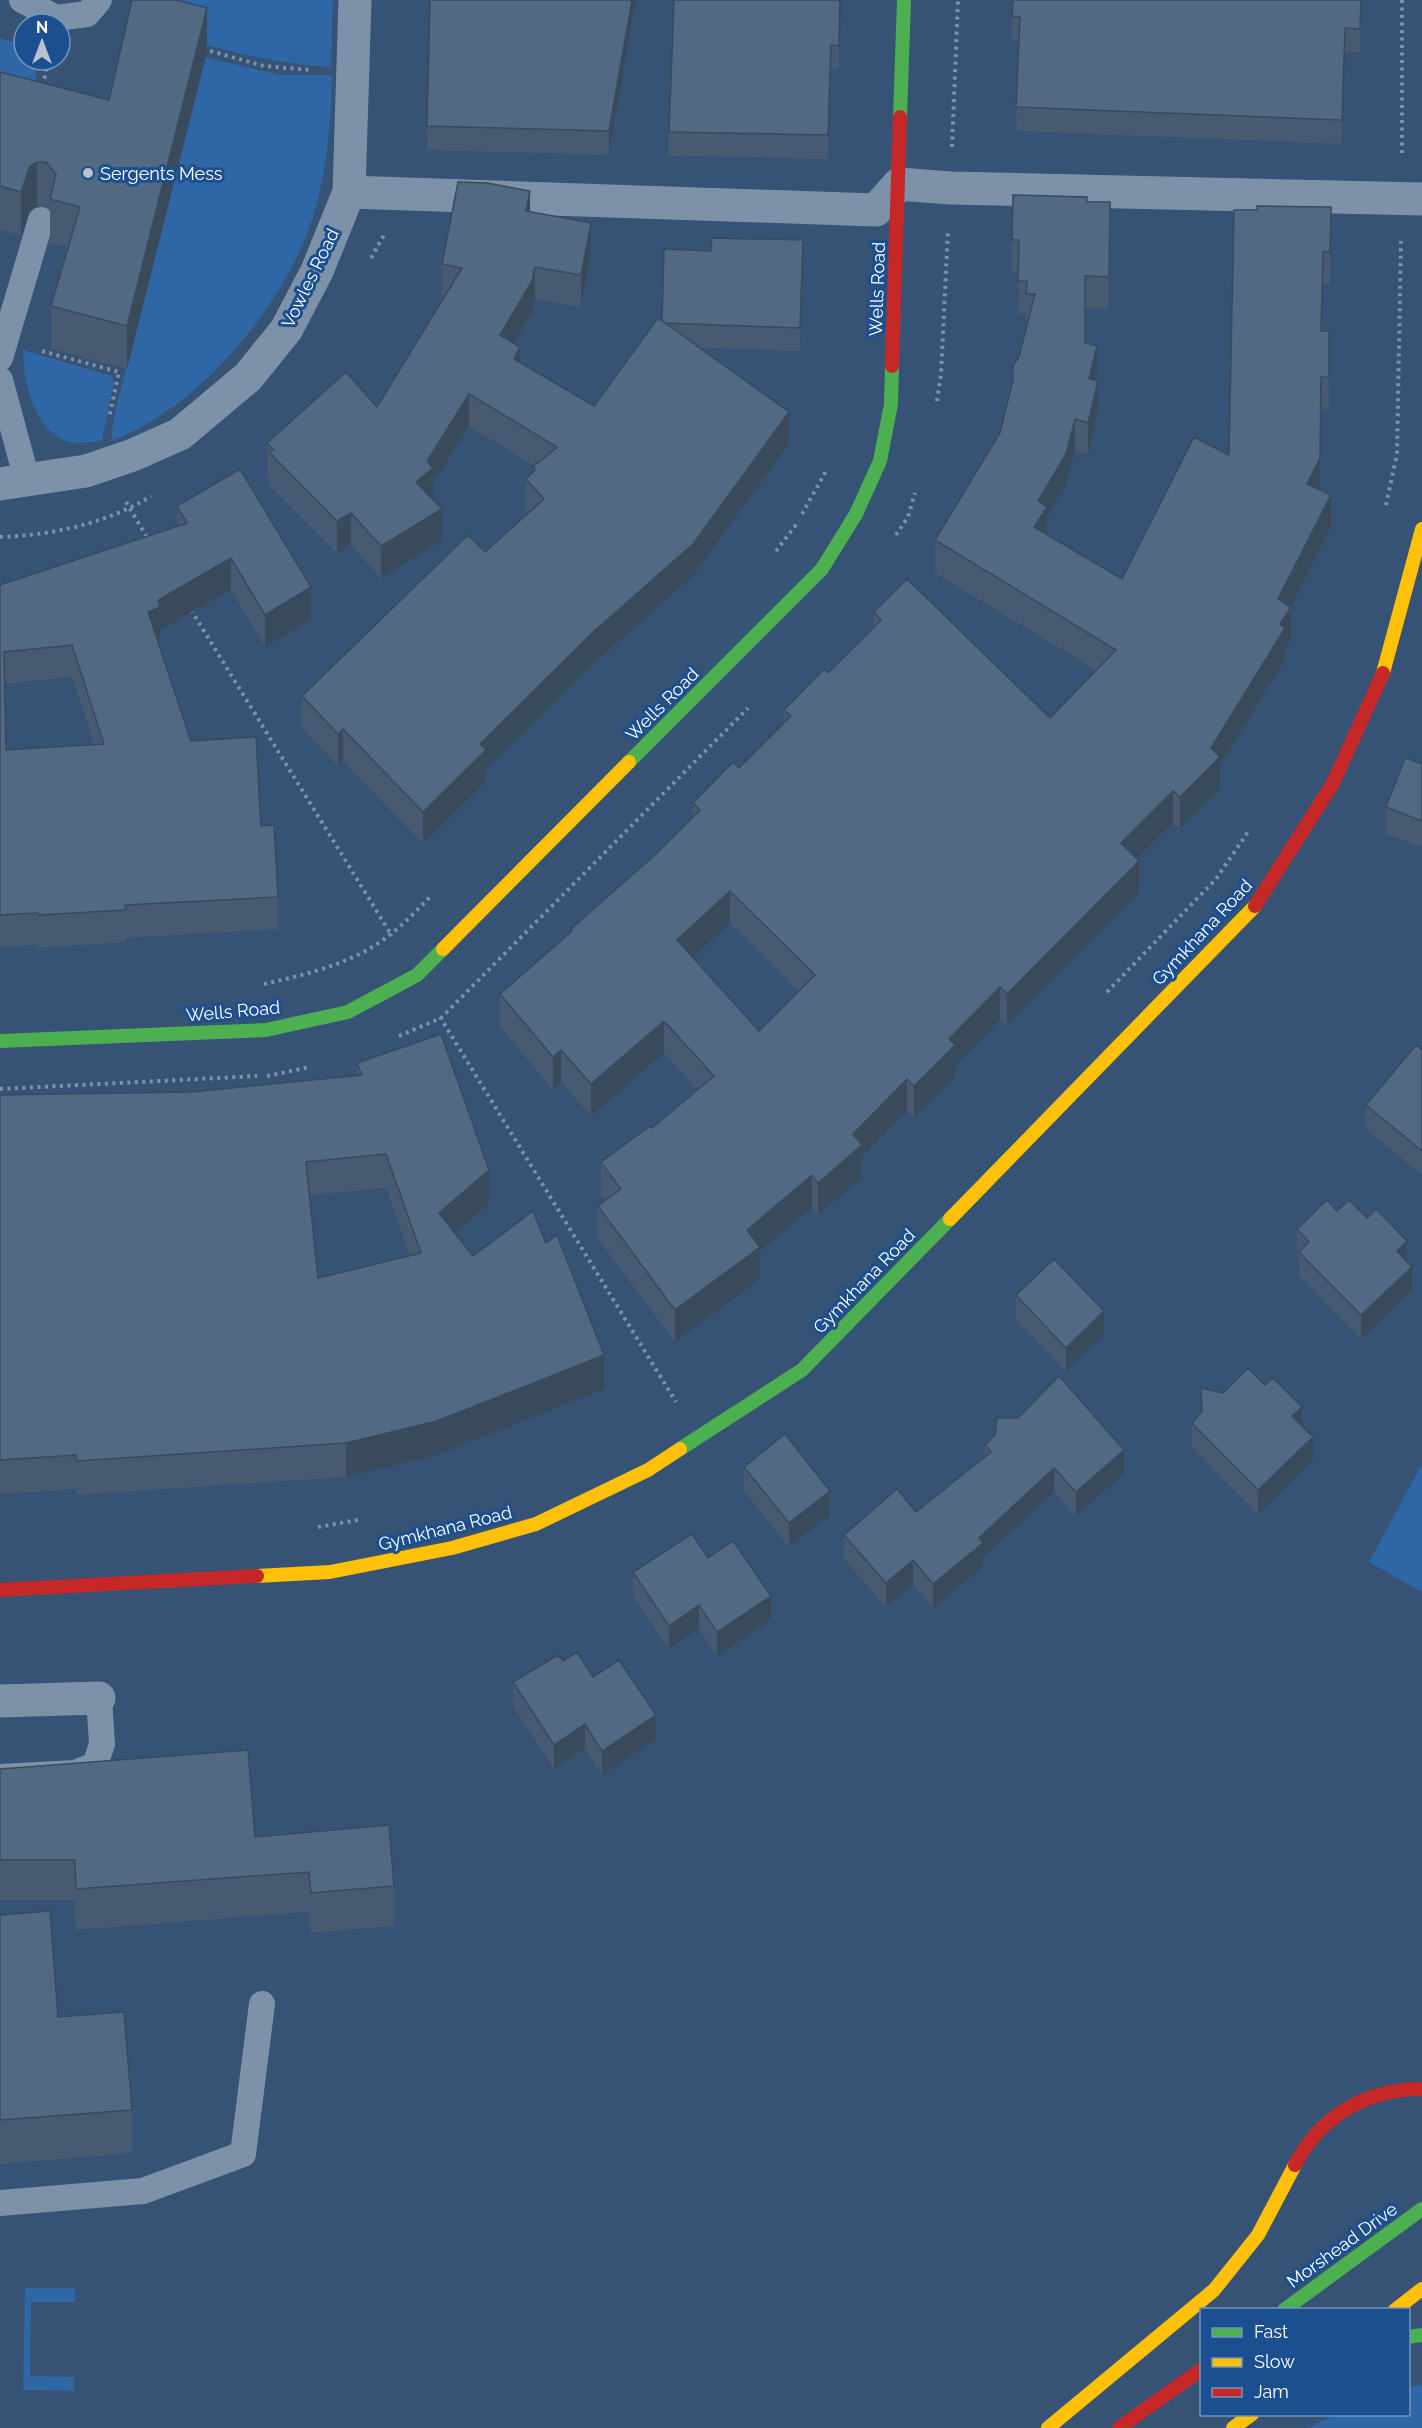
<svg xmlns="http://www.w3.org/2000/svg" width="1422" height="2428" font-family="Raleway,sans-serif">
	<rect width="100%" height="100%" fill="#365274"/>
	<path fill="#2f66a5" d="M 165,0 L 333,0 L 331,67 C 281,64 235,54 187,39 Z
		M 0,38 L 24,45 L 24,60 L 37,60 L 35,88 L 0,89 Z
		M 205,57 L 280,75 L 332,75 C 331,120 328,163 316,207 C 291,298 202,408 111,441 L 114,416 Z
		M 23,350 L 112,376 L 114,382 L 102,441 C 91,442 76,445 65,441 C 33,427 23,380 23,350 Z
		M 1422,1464 L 1422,1592 L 1369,1562 Z
		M 25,2288 L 75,2288 L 75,2302 L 31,2302 L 30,2376 L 74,2377 L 74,2391 L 23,2390 Z
		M 1422,2385 L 1422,2428 L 1308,2428 L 1334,2415 L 1408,2414 L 1409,2386 Z"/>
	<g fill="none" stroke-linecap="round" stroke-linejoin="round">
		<path stroke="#7d92a8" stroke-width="4" stroke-dasharray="3 4.5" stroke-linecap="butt" d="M 1402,0 L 1402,155
			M 203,49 L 264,66 L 310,70
			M 43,86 L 48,60
			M 952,147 L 958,0
			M 371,258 L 384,235
			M 42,351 L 119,372 L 109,418
			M 937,401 L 941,374 L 948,229
			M 126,502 L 148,539
			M 1386,505 L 1397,454 L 1401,241
			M 802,514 L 826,471
			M 896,535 L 908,517 L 915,493
			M 0,537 C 52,535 106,524 151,496
			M 776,551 L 799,521
			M 191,610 L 392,936
			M 264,984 C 308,974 356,963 392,933 C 406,922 419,908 432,895
			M 1107,992 L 1216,879 L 1250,829
			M 440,1017 L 676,1402
			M 399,1036 L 441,1018 L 748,708
			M 267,1076 L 310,1067
			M 0,1089 L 257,1076
			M 318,1527 L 358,1520"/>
		<path stroke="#7d92a8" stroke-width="26" d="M 22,0 L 56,18 L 87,14 L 99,0
			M 0,358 L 41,220
			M 0,380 L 27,480
			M 0,1777 L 75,1773 L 95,1765 L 102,1744 L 99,1698
			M 0,2203 L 143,2191 L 243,2154 L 262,2004"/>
		<path stroke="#7d92a8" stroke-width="33" d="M 349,192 L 876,210 L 899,184 L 951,188 L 1422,199
			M 0,484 L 86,471 L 133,455 L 180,434 L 248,377 L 286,330 L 317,271 L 349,192 L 355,0
			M 0,1701 L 99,1698"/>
		<path stroke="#4caf50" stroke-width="14" d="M 900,117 L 904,0
			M 629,762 L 822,569 L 856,514 L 880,461 L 891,404 L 892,366
			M 0,1041 L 266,1030 L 348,1012 L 417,975 L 443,949
			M 680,1449 L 802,1370 L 950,1219
			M 1284,2310 L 1422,2209
			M 1408,2337 L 1422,2335"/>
		<path stroke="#ffc107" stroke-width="14" d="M 1383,673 L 1422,529
			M 443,949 L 629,762
			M 950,1219 L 1255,906
			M 257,1576 L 330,1572 L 452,1548 L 536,1524 L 648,1470 L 680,1449
			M 1395,2310 L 1422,2289
			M 1048,2428 L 1214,2290 L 1258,2235 L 1295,2165
			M 1233,2428 L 1252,2414"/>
		<path stroke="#c62828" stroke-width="14" d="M 892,366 L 900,117
			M 1255,906 L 1333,783 L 1383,673
			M 0,1590 L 257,1576
			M 1295,2165 C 1320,2116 1367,2089 1422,2089
			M 1119,2428 L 1202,2369"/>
	</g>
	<path fill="#475a72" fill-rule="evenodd" d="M 430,0 L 636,0 L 609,155 L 427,150 Z
		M 674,0 L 841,0 L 839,69 L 831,69 L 828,159 L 669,156 L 669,132 Z
		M 1361,0 L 1360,52 L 1345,52 L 1342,144 L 1016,131 L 1019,40 L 1012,40 L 1012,16 Z
		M 207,52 L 127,369 L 51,349 L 51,306 L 68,247 L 50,243 L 50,211 L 46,206 L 37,206 L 30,210 L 21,235 L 0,230 L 0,72 L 109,100 Z
		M 1087,202 L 1110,234 L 1109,309 L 1085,308 L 1085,343 L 1097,378 L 1096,381 L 1098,414 L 1088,455 L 1075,451 L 1066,486 L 1047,518 L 1047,535 L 1122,579 L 1229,455 L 1234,210 L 1331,240 L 1330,284 L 1323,284 L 1322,331 L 1329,331 L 1329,409 L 1321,409 L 1320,490 L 1331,527 L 1291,607 L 1291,639 L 1285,649 L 1285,660 L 1220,766 L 1220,789 L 1180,829 L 1173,823 L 1137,859 L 1139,893 L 1007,1026 L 1000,1020 L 955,1066 L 955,1077 L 914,1118 L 907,1111 L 862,1157 L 862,1178 L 818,1215 L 812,1208 L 760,1251 L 760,1279 L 675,1342 L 598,1239 L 598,1206 L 606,1201 L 601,1195 L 601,1162 L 652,1128 L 698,1090 L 664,1053 L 591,1116 L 561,1082 L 553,1090 L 500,1026 L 500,994 L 571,932 L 571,929 L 656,854 L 693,817 L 693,803 L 739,768 L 784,723 L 784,710 L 828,673 L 874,626 L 874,612 L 1050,718 L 1096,670 L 935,573 L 935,540 L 1000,433 L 1027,326 L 1026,313 L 1018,313 L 1019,273 L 1012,273 L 1012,240 ZM 730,923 L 798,991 L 759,1031 L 693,958 Z
		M 530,212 L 591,255 L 581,307 L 535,299 L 532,313 L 514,343 L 520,363 L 594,406 L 662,320 L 803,264 L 800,351 L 700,348 L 789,444 L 693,576 L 592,665 L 486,770 L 486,782 L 423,844 L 343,761 L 338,766 L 302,728 L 302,696 L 485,552 L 528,513 L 526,511 L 526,479 L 533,472 L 533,467 L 535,466 L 469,426 L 433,484 L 433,499 L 442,541 L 381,578 L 351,545 L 337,553 L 269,485 L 269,477 L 267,475 L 267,443 L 377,407 L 444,297 L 442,296 L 442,264 Z
		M 177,506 L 311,620 L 265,647 L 231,590 L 160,630 L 160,640 L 157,641 L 191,741 L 261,826 L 278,897 L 278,929 L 126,938 L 126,942 L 38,948 L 38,945 L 0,947 L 0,585 L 177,526 ZM 72,677 L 94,744 L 6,750 L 5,684 Z
		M 1422,764 L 1422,847 L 1386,834 L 1386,807 Z
		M 1422,1050 L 1422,1175 L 1366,1129 L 1366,1105 Z
		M 357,1063 L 489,1204 L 455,1233 L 473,1256 L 604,1389 L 437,1455 L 346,1477 L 77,1495 L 76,1489 L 0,1494 L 0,1095 L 192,1092 L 357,1076 ZM 386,1188 L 410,1256 L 318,1278 L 310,1195 Z
		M 1297,1229 L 1407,1262 L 1412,1290 L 1361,1339 L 1299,1276 L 1299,1255 L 1297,1253 Z
		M 1016,1295 L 1104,1335 L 1066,1372 L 1016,1319 Z
		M 1201,1388 L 1223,1393 L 1302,1426 L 1313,1461 L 1258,1514 L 1192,1447 L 1192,1423 L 1201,1414 Z
		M 985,1445 L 1124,1474 L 1076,1516 L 1054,1492 L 983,1557 L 983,1567 L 933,1608 L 913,1584 L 886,1607 L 844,1559 L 844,1535 L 916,1512 L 985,1456 Z
		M 744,1467 L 830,1515 L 789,1547 L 744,1491 Z
		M 708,1558 L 771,1620 L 717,1656 L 699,1629 L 669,1649 L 633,1596 L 633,1572 Z
		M 563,1661 L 593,1677 L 656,1739 L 602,1775 L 585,1748 L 554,1769 L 513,1706 L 513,1682 Z
		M 0,1769 L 255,1837 L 394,1886 L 394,1926 L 311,1933 L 309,1912 L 76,1930 L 75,1900 L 0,1900 Z
		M 0,1915 L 58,2017 L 132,2110 L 132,2153 L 0,2164 Z"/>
	<path fill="#394a5c" d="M 632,0 L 636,0 L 609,155 L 609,131 Z
		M 840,0 L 841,0 L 839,69 L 839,46 Z
		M 207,8 L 207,52 L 127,369 L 127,326 Z
		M 1345,28 L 1345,52 L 1342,144 L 1342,120 Z
		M 831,45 L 831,69 L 828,159 L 828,135 Z
		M 37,162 L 37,206 L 30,210 L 21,235 L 21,192 L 30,166 Z
		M 530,191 L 530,223 L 526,211 Z
		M 1110,202 L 1110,234 L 1109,309 L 1109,277 Z
		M 1331,207 L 1331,240 L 1330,284 L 1330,252 Z
		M 591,223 L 591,255 L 581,307 L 581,275 Z
		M 803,240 L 803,264 L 800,351 L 800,328 Z
		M 1323,252 L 1323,284 L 1321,363 L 1321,331 Z
		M 535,267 L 535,299 L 532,313 L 500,367 L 500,335 Z
		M 1097,346 L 1097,378 L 1089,411 L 1089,379 Z
		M 520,347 L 520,379 L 514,359 Z
		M 1321,377 L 1321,409 L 1320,491 L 1307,484 Z
		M 1098,381 L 1098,414 L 1088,455 L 1088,423 Z
		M 469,394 L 469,426 L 433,484 L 433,500 L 416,482 L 427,461 Z
		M 789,412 L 789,444 L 693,576 L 592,665 L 486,770 L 486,782 L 423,844 L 423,812 L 480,744 Z
		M 1075,419 L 1075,451 L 1066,486 L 1047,518 L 1047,539 L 1034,527 L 1038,501 Z
		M 1331,495 L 1331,527 L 1291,607 L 1291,639 L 1285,649 L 1285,660 L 1220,766 L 1220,789 L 1180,829 L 1180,797 L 1211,748 L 1278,599 Z
		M 442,509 L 442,541 L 381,578 L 381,546 Z
		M 351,513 L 351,545 L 337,553 L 337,521 Z
		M 231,558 L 231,590 L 160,630 L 160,640 L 148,644 L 148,612 L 158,600 Z
		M 311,587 L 311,620 L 265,647 L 265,615 Z
		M 343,729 L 343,761 L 338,766 L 338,734 Z
		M 1173,791 L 1173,823 L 1121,875 L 1121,843 Z
		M 1139,861 L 1139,893 L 1007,1026 L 1007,994 Z
		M 730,891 L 730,923 L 677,973 L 677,940 Z
		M 1000,987 L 1000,1020 L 955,1066 L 955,1077 L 914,1118 L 914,1086 L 949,1039 Z
		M 664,1021 L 664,1053 L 591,1116 L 591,1084 Z
		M 561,1050 L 561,1082 L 553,1090 L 553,1057 Z
		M 907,1079 L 907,1111 L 862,1157 L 862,1178 L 818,1215 L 818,1183 L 853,1134 Z
		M 489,1170 L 489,1204 L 439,1247 L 439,1213 Z
		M 812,1175 L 812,1208 L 760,1251 L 760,1279 L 675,1342 L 675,1310 L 747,1230 Z
		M 1407,1241 L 1407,1265 L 1397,1251 Z
		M 1412,1267 L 1412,1290 L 1361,1339 L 1361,1315 Z
		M 1104,1311 L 1104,1335 L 1066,1372 L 1066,1348 Z
		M 604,1355 L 604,1389 L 437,1455 L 346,1477 L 346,1443 Z
		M 1302,1407 L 1302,1431 L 1292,1416 Z
		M 1313,1437 L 1313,1461 L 1258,1514 L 1258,1490 Z
		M 1124,1450 L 1124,1474 L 1076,1516 L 1076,1492 Z
		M 1054,1468 L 1054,1492 L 983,1557 L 983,1567 L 933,1608 L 933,1584 L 979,1538 Z
		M 830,1491 L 830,1515 L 789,1547 L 789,1523 Z
		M 913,1560 L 913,1584 L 886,1607 L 886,1583 Z
		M 771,1596 L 771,1620 L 717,1656 L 717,1632 Z
		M 699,1605 L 699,1629 L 669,1649 L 669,1626 Z
		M 656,1715 L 656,1739 L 602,1775 L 602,1751 Z
		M 585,1724 L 585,1748 L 554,1769 L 554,1745 Z"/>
	<path fill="#526984" stroke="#394a5c" stroke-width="1.5" fill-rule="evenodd" d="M 132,0 L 176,0 L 207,8 L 127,326 L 51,306 L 80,207 L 50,199 L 56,174 L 46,162 L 37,162 L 30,166 L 21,192 L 0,186 L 0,72 L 109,100 Z
		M 430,0 L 632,0 L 609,131 L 427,126 Z
		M 674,0 L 840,0 L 839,46 L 831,45 L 828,135 L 669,132 Z
		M 1013,0 L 1361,0 L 1360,29 L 1345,28 L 1342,120 L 1016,107 L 1020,17 L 1012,16 Z
		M 458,182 L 487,183 L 530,191 L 526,211 L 591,223 L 581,275 L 535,267 L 532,281 L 500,335 L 520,347 L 514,359 L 594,406 L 658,318 L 789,412 L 693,544 L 592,633 L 480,744 L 486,750 L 423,812 L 343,729 L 338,734 L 302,696 L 468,535 L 485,552 L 544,499 L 526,479 L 535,470 L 533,467 L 557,447 L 469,394 L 427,461 L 433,468 L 416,482 L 442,509 L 381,546 L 351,513 L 337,521 L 269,452 L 274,450 L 267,443 L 346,372 L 377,407 L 462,268 L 442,264 Z
		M 1013,195 L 1087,197 L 1087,202 L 1110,202 L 1109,277 L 1085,276 L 1085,343 L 1097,346 L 1089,379 L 1098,381 L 1088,423 L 1075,419 L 1066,454 L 1038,501 L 1047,507 L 1034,527 L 1122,579 L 1194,437 L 1229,455 L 1234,210 L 1257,210 L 1257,206 L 1331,207 L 1330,252 L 1323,252 L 1321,331 L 1329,331 L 1329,377 L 1321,377 L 1320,458 L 1307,484 L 1331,495 L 1278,599 L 1291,607 L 1280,624 L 1285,628 L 1211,748 L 1220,757 L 1180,797 L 1173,791 L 1121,843 L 1139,861 L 1007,994 L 1000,987 L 949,1039 L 955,1045 L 914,1086 L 907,1079 L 853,1134 L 862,1145 L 818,1183 L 812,1175 L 747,1230 L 760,1247 L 675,1310 L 598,1206 L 621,1189 L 601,1162 L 650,1126 L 652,1128 L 714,1076 L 664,1021 L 591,1084 L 561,1050 L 553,1057 L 500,994 L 572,931 L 571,929 L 656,854 L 700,810 L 693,803 L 733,762 L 739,768 L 791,716 L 784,710 L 824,669 L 828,673 L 881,620 L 874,612 L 907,579 L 1050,718 L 1116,650 L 935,540 L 1000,433 L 1013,380 L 1013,366 L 1019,357 L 1035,294 L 1026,294 L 1027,281 L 1018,281 L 1019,240 L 1012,240 ZM 730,891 L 815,975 L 759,1031 L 677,940 Z
		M 712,238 L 803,240 L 800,328 L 665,323 L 662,320 L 664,249 L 711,251 Z
		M 240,469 L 311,587 L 265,615 L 231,558 L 158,600 L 160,607 L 148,612 L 191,741 L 256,737 L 261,826 L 274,825 L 278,897 L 125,905 L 126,910 L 38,915 L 38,913 L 0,915 L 0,585 L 187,523 L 177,506 ZM 72,645 L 104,744 L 6,750 L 4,652 Z
		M 1405,758 L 1422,764 L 1422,821 L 1386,807 Z
		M 441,1034 L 489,1170 L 439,1213 L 473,1256 L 533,1211 L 546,1243 L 557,1235 L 604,1355 L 437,1421 L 346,1443 L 77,1461 L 76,1455 L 0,1460 L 0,1095 L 192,1092 L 362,1075 L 357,1063 ZM 386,1154 L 421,1253 L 318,1278 L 306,1162 Z
		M 1416,1045 L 1422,1050 L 1422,1151 L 1366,1105 Z
		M 1327,1200 L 1337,1211 L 1349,1200 L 1367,1218 L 1376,1209 L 1407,1241 L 1397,1251 L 1412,1267 L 1361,1315 L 1299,1252 L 1309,1242 L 1297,1229 Z
		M 1054,1259 L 1104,1311 L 1066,1348 L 1016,1295 Z
		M 1248,1368 L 1265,1385 L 1273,1378 L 1302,1407 L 1292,1416 L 1313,1437 L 1258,1490 L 1192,1423 L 1202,1412 L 1201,1388 L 1223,1393 Z
		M 1059,1376 L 1124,1450 L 1076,1492 L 1054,1468 L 979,1538 L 983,1543 L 933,1584 L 913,1560 L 886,1583 L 844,1535 L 897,1489 L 916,1512 L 991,1452 L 985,1445 L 995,1435 L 997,1418 L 1018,1418 Z
		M 785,1434 L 830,1491 L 789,1523 L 744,1467 Z
		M 692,1534 L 708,1558 L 733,1541 L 771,1596 L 717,1632 L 699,1605 L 669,1626 L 633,1572 Z
		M 577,1652 L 593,1677 L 619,1660 L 656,1715 L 602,1751 L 585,1724 L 554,1745 L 513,1682 L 558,1655 L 563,1661 Z
		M 248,1750 L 255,1837 L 389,1825 L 394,1886 L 311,1893 L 309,1872 L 76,1889 L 75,1860 L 0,1860 L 0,1769 Z
		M 50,1911 L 58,2017 L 124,2012 L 132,2110 L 0,2120 L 0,1915 Z"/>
	<circle fill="#b9c2ce" stroke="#1b4f8f" stroke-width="2" cx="88" cy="173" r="6"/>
	<g text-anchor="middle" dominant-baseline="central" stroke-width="6" stroke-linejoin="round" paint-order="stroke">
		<g font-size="18" fill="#fff" stroke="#1b4f8f" text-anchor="start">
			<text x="100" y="173">Sergents Mess</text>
		</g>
		<g font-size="18" fill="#fff" stroke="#1b4f8f">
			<text transform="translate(310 278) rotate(-64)">Vowles Road</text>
			<text transform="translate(877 289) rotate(-88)">Wells Road</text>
			<text transform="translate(662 704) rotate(-45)">Wells Road</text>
			<text transform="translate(1202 932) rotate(-47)">Gymkhana Road</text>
			<text transform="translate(233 1011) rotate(-5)">Wells Road</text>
			<text transform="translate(864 1281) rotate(-46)">Gymkhana Road</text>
			<text transform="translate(445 1528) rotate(-14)">Gymkhana Road</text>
			<text transform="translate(1342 2245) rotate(-36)">Morshead Drive</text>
		</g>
	</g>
	<rect x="1200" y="2308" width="210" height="108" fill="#1b4f8f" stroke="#7695bc" stroke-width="1.5"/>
	<rect x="1212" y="2328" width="30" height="9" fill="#4caf50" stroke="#7695bc" stroke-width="1.5"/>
	<text x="1254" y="2338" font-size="18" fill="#ffffff">Fast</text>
	<rect x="1212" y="2358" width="30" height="9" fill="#ffc107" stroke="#7695bc" stroke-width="1.5"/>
	<text x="1254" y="2368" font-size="18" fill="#ffffff">Slow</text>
	<rect x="1212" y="2388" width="30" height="9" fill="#c62828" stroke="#7695bc" stroke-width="1.5"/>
	<text x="1254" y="2398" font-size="18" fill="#ffffff">Jam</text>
	<g transform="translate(42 42)"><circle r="28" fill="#1b4f8f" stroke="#7695bc" stroke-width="1.5"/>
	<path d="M0-4.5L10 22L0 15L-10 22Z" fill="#b9c2ce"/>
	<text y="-9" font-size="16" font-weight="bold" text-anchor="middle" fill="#ffffff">N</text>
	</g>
</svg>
